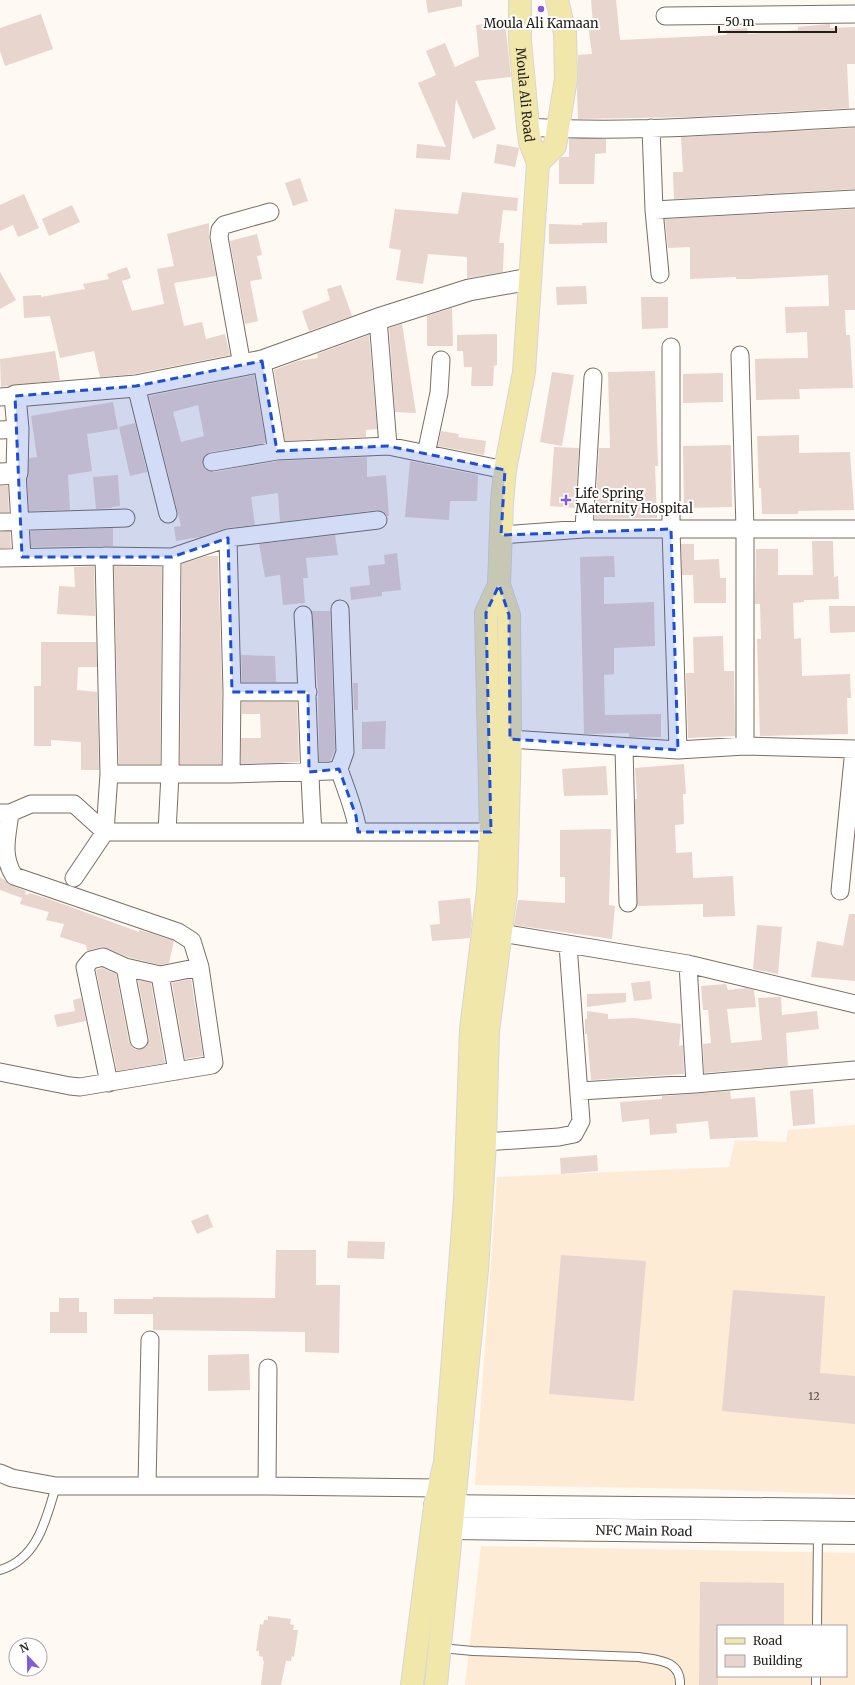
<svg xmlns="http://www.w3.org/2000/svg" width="855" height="1685" font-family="Merriweather,serif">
	<rect width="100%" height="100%" fill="#fef9f3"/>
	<path fill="#fdebd6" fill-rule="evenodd" d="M 855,1125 L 855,1495 L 704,1489 L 475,1485 L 497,1177 L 729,1167 L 735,1140 L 786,1142 L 788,1130 Z
		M 481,1546 L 855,1553 L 855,1685 L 465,1685 ZM 718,1626 L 846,1626 L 846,1676 L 718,1676 Z"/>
	<path fill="#e8d5ce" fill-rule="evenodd" d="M 426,0 L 462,0 L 462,6 L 428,13 Z
		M 591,0 L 616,0 L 620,40 L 727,35 L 726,30 L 747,28 L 748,34 L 798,30 L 798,27 L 827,24 L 830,24 L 830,28 L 855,27 L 855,64 L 847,64 L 849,108 L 691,117 L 578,119 L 577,91 L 578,55 L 592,54 L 588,24 L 593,24 Z
		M 41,14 L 53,49 L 5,66 L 0,51 L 0,28 Z
		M 505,22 L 511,77 L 475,81 L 496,129 L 473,139 L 456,99 L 450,160 L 416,158 L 417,144 L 446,147 L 418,83 L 436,75 L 426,51 L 445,43 L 455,67 L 479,56 L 476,25 Z
		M 855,128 L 855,189 L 674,199 L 673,172 L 683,172 L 681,137 Z
		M 569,139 L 606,139 L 606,153 L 595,154 L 594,184 L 559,184 L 559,160 L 561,157 L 569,157 Z
		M 497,144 L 519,148 L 515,167 L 494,163 Z
		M 300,178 L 308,201 L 293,206 L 285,183 Z
		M 462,192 L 518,198 L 517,211 L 503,210 L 499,243 L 504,243 L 503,272 L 467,278 L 467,257 L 428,254 L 423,284 L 396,280 L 401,250 L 389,248 L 395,209 L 458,214 Z
		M 24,194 L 39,228 L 18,237 L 13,225 L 0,231 L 0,205 Z
		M 72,205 L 80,222 L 49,236 L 42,219 Z
		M 855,209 L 855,310 L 845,310 L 846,335 L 850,335 L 853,388 L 799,389 L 800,399 L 756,400 L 755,359 L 808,358 L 807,332 L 786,333 L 785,307 L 829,306 L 828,275 L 752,279 L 736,279 L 736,277 L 690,279 L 690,247 L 668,248 L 665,219 Z
		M 607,222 L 607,243 L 549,244 L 549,224 L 582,225 L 582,223 Z
		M 209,223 L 209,239 L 216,276 L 174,283 L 184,326 L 202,322 L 206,339 L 225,334 L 230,355 L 134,374 L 100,377 L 94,351 L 60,358 L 50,316 L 24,318 L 23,296 L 41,295 L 41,297 L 85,289 L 83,284 L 109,279 L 107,274 L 127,267 L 131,278 L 122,281 L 132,311 L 164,304 L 157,269 L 174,266 L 167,234 Z
		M 257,234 L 262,255 L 257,256 L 262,279 L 250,281 L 258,321 L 245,324 L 230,241 Z
		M 0,272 L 16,300 L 0,309 Z
		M 341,285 L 352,316 L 309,331 L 302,311 L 330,300 L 327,289 Z
		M 586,286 L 587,304 L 557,305 L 556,287 Z
		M 641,297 L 668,297 L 668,328 L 642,329 Z
		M 452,308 L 453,346 L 427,346 L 427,316 Z
		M 402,324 L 416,413 L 395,412 L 389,328 Z
		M 497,334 L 497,365 L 494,366 L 493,386 L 471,386 L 472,367 L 464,367 L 463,351 L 457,351 L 457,335 Z
		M 369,335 L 377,429 L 366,430 L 366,437 L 285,441 L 274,370 L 298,361 L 318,358 L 317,354 Z
		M 55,351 L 60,380 L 1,387 L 0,359 Z
		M 655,371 L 658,466 L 655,466 L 657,518 L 595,519 L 599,448 L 610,448 L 608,372 Z
		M 552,372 L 574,375 L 562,446 L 540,442 Z
		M 723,373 L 723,402 L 683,403 L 683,374 Z
		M 254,375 L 266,443 L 210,452 L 203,459 L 205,469 L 214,472 L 278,461 L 367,457 L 367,477 L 386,475 L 389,516 L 387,516 L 382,511 L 377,510 L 280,522 L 278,493 L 251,497 L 255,525 L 227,528 L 200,537 L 176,541 L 174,527 L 181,526 L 149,396 ZM 198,405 L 204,436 L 181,442 L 173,412 Z
		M 113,402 L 118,429 L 87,434 L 92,471 L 68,475 L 70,510 L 29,511 L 27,479 L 29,458 L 37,457 L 31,416 Z
		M 135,423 L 147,472 L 130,476 L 119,427 Z
		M 441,431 L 459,434 L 458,437 L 486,441 L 484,455 L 438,446 Z
		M 799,435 L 799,453 L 850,452 L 854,510 L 798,511 L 798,514 L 762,514 L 761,488 L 759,488 L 757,436 Z
		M 731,445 L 732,507 L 684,508 L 683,446 Z
		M 554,447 L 579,448 L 575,508 L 550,506 Z
		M 410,461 L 478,475 L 477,501 L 450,501 L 449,520 L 405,517 Z
		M 118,475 L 120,506 L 112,507 L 112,508 L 96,509 L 93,477 Z
		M 0,486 L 8,486 L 9,512 L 0,512 Z
		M 113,528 L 113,546 L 31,547 L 30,531 Z
		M 0,532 L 10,532 L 11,548 L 0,548 Z
		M 335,535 L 338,555 L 306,558 L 308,578 L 303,578 L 305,603 L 283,605 L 280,575 L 265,577 L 259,544 Z
		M 812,541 L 833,541 L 834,577 L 838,576 L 839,599 L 804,600 L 804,602 L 793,603 L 794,639 L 801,638 L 802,676 L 850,674 L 851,698 L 847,698 L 848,734 L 760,736 L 757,639 L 761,639 L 760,604 L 755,604 L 756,549 L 778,549 L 778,575 L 813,575 Z
		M 681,544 L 694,544 L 694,560 L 719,559 L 720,578 L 726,578 L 726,603 L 694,603 L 693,575 L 682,575 Z
		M 397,553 L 401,590 L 382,592 L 382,596 L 351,600 L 350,587 L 370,585 L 368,566 L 385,564 L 384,555 Z
		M 206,556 L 218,556 L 222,692 L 221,764 L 180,764 L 182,564 Z
		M 614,556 L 615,577 L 604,577 L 604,604 L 654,602 L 655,646 L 614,648 L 614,674 L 604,675 L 605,715 L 661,714 L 661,737 L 629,737 L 629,733 L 584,734 L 580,557 Z
		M 94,566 L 95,616 L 57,614 L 59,586 L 75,587 L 74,567 Z
		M 114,566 L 162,567 L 160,764 L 119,764 Z
		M 829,606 L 855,606 L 855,632 L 830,633 Z
		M 312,611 L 330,611 L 335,750 L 330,761 L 319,761 L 318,692 Z
		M 723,636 L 724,671 L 734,671 L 735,736 L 688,738 L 686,673 L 694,673 L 693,637 Z
		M 41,642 L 96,642 L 97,667 L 78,667 L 77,690 L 97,692 L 99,770 L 81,770 L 81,742 L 51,740 L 51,746 L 34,746 L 34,686 L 41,686 Z
		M 241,655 L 275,656 L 276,682 L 242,682 Z
		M 353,683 L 358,683 L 358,710 L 354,710 Z
		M 242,702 L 297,702 L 299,762 L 241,764 L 241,738 L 261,738 L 260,714 L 242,714 Z
		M 386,721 L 385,749 L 362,749 L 362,722 Z
		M 684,764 L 686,794 L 683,794 L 684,824 L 675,825 L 676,853 L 692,852 L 693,878 L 733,876 L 735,916 L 703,917 L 703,904 L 637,906 L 635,799 L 637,799 L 635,768 Z
		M 606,766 L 608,795 L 564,796 L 562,769 Z
		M 611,829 L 609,905 L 615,906 L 612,939 L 514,925 L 518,900 L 565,903 L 565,877 L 560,877 L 560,830 Z
		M 0,877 L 11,885 L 26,891 L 25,894 L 28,895 L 29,893 L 49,899 L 139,932 L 139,930 L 150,933 L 174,941 L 169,963 L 160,965 L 128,957 L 107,948 L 101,947 L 87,951 L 86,945 L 60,937 L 64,924 L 46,920 L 49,912 L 20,904 L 22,898 L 0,890 Z
		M 470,898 L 472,921 L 470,938 L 432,941 L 430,925 L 440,924 L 438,901 Z
		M 849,914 L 855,914 L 855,981 L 811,977 L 817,941 L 843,946 Z
		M 757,925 L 782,927 L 778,974 L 753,969 Z
		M 102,968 L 116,974 L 129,1042 L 132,1047 L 136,1050 L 146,1047 L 149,1039 L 138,980 L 151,983 L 165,1063 L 117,1071 L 96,970 Z
		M 191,979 L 203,1056 L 185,1059 L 172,983 Z
		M 650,981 L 652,999 L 634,1001 L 631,983 Z
		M 726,984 L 728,990 L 746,988 L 754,990 L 756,1007 L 727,1009 L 731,1043 L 762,1040 L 758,998 L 781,997 L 782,1015 L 817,1011 L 819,1029 L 786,1033 L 788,1066 L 704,1073 L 703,1044 L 711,1043 L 708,1010 L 703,1010 L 701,986 Z
		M 626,993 L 626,1002 L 587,1007 L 587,994 Z
		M 81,998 L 86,1021 L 57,1027 L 54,1015 L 75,1011 L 73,1000 Z
		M 587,1011 L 608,1014 L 608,1019 L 634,1018 L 681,1024 L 679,1046 L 683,1045 L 684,1074 L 591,1080 L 587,1034 L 585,1034 L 585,1019 L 587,1019 Z
		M 813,1089 L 815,1124 L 793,1126 L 790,1091 Z
		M 730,1091 L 731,1099 L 755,1097 L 758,1137 L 710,1139 L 708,1121 L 676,1124 L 677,1133 L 650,1135 L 649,1119 L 622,1122 L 620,1102 L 662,1099 L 662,1096 L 664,1096 Z
		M 597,1155 L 598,1171 L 561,1174 L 560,1158 Z
		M 208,1214 L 213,1227 L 197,1234 L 191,1221 Z
		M 348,1241 L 385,1242 L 384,1259 L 347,1258 Z
		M 276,1250 L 316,1250 L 316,1285 L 340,1285 L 339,1353 L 305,1352 L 305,1332 L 153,1330 L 153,1314 L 114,1314 L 114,1299 L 153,1299 L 153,1297 L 275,1298 Z
		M 561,1255 L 646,1261 L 634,1401 L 549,1394 Z
		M 733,1290 L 825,1296 L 820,1373 L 855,1376 L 855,1424 L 722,1411 Z
		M 59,1298 L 79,1298 L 79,1312 L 87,1312 L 87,1333 L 50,1333 L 50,1312 L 59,1312 Z
		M 249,1354 L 250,1390 L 208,1391 L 208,1355 Z
		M 700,1582 L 784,1583 L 784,1626 L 718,1626 L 718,1685 L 699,1685 Z
		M 268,1616 L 291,1619 L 290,1624 L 294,1625 L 293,1630 L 298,1630 L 294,1657 L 292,1656 L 291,1661 L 286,1661 L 281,1685 L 261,1685 L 264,1661 L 263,1661 L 263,1657 L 259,1656 L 259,1651 L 256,1651 L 260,1624 L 263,1625 L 264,1620 L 268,1620 Z"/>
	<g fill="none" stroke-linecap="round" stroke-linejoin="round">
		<g stroke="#7a6f62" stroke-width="10">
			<path id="service" d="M 0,1570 C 38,1559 46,1519 56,1486
				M 817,1626 L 818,1533
				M 441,1648 L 473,1651 L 639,1657 C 658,1660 681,1660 680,1685
				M 816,1685 L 816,1676"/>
		</g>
		<g stroke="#7a6f62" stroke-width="19">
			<path id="minor" d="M 665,16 L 855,14
				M 528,127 C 636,134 747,123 855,118
				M 651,128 L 654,210 L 660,274
				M 654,210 L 855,199
				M 378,319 L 388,446
				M 671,347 L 671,529 L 678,750
				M 740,355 L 745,529 L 745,746
				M 262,361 L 277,451
				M 242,365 L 219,237 L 220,230 L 224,225 L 270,212
				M 136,386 L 168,514
				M 0,397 L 15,396
				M 0,430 L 18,429
				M 426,454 L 439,393 L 441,360
				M 212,462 L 277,451 L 388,446 L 505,470
				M 17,473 L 22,557
				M 0,522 L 126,518
				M 584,529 L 593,377
				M 501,535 L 584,529 L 855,529
				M 228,538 L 232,692 L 231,774
				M 0,558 L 104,556 L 172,557 L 228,538 L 378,520
				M 303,615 C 308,687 308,760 313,832
				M 232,692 L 308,692
				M 510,739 L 678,750 L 745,746 L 855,749
				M 624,748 L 628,903
				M 339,769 C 346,790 355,810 358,832
				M 109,774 L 231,774 L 331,771 L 339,769 L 345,752 L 340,609
				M 0,813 L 10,813 L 31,804 L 74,804 L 105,832 L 491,832
				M 167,832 L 170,774 L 172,557
				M 74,878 L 105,832 L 109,774 L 104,556
				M 840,891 L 854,749
				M 501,933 L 688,964 L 855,1004
				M 688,964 L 695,1084
				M 125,967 L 139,1040
				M 160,975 L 177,1071
				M 0,1072 L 70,1086 L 80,1087 L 212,1065 L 214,1063 L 200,967 L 192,941 L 178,932 L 14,876 C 1,855 7,837 10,813
				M 109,1083 L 85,967 L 91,960 L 103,957 L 125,967 L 160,975 L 200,967
				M 580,1091 L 695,1084 L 855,1070
				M 485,1142 L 559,1137 L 574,1134 L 581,1121 L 568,945
				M 0,1473 L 12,1478 L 56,1486 L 267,1486 L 439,1488
				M 147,1486 L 150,1340
				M 267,1486 L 268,1368"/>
		</g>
		<g stroke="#7a6f62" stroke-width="23">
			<path id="tertiary" d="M 0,474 L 17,473 L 18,429 L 15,396 L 136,386 L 262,361 L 378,319 L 469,290 L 530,279"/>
		</g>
		<g stroke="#7a6f62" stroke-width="24">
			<g id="secondary">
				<path d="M 435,1506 L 855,1510"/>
				<path id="s1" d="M 433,1527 L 451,1528 L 855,1533"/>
			</g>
		</g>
		<g stroke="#d7d6d5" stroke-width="24">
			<g id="primary">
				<path id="s2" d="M 520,0 L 520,41 L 528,127 L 530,142 L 538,163"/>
				<path d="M 412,1685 L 435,1506 L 445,1462 L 465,1200 L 471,1029 L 488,891 L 491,832 L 486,613 L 499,585"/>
				<path d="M 436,1685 L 477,1270 L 485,1142 L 488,1031 L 506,892 L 510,739 L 509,615 L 499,585 L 502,502 L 505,470 L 524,372 L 538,163 L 555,146 L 566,79 L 565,33 L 557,0"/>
			</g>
		</g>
		<use href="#service" stroke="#fff" stroke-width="8"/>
		<use href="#minor" stroke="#fff" stroke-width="17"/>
		<use href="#tertiary" stroke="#fff" stroke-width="21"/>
		<use href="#secondary" stroke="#fff" stroke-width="22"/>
		<use href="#primary" stroke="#f2e7ab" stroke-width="22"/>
	</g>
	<path fill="#1d4ed8" fill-opacity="0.2" stroke="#1d4ed8" stroke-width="3" stroke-dasharray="8 5" stroke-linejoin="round" d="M 262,361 L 277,451 L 388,446 L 505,470 L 501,535 L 671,529 L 678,750 L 510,739 L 509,615 L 499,585 L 486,613 L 491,832 L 358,832 L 356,816 L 339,769 L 309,772 L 308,692 L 232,692 L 228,538 L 172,557 L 22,557 L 15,396 L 136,386 Z"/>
	<g fill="#825cd7" stroke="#fff" stroke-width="1.5">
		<circle cx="541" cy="9" r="4"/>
		<path d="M564 494h4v4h4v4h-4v4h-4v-4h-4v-4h4z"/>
	</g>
	<g text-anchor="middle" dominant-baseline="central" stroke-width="4" stroke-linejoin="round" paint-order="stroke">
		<g font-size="11" fill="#544c46">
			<text x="814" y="1396">12</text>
		</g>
		<g font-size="13" fill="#221e18" stroke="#fff">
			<text x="541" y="23">Moula Ali Kamaan</text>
			<text x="575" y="493" text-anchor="start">Life Spring<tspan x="575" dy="15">Maternity Hospital</tspan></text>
		</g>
		<g font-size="13" fill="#221e18" stroke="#fff">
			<text stroke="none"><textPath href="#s2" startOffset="95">Moula Ali Road</textPath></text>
			<text stroke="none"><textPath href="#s1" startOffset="211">NFC Main Road</textPath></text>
		</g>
	</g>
	<rect x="717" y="1625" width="130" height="52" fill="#ffffff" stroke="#a7a5a3"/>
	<rect x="725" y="1638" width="20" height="6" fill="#f2e7ab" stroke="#a7a5a3"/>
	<text x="753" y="1645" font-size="12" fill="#221e18">Road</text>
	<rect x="725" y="1655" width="20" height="12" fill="#e8d5ce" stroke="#a7a5a3"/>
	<text x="753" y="1665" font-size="12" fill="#221e18">Building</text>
	<g transform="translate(28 1657) rotate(338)"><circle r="19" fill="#ffffff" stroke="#a7a5a3"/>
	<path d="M0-3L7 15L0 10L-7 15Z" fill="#825cd7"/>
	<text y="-6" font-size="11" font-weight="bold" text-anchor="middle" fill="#221e18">N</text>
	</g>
	<path d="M719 26v6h117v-6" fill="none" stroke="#221e18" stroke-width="2"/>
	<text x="725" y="26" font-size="12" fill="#221e18" stroke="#ffffff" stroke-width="3" paint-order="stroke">50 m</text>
</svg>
